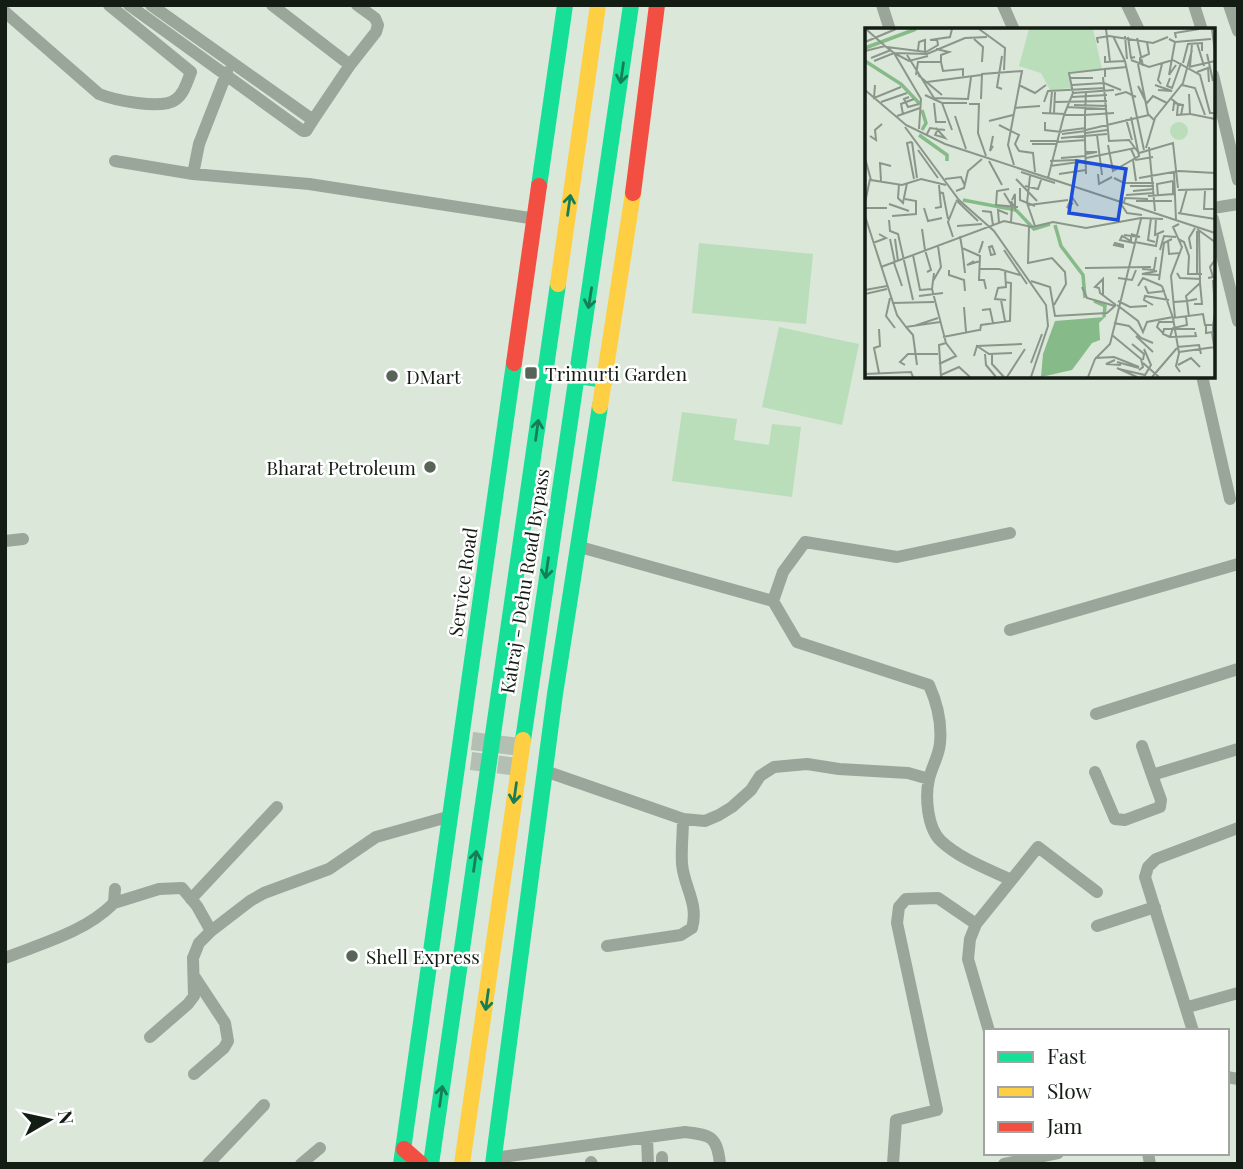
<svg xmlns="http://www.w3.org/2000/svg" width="1243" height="1169" font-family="'Playfair Display',serif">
	<rect width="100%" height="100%" fill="#dae7d9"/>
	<path fill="#baddba" d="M 699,243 L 813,254 L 806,324 L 692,313 Z
		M 779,327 L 859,344 L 842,425 L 762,407 Z
		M 682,412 L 737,419 L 734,440 L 769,445 L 772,424 L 801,427 L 792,497 L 672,481 Z"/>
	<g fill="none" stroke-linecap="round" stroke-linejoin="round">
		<path stroke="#b2bfb2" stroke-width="18" stroke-dasharray="18 9" stroke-linecap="butt" d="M 472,741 L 528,748
			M 471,761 L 526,768"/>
		<path stroke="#9ba69b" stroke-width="12" d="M 129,5 L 303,131 L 306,131 L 313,120
			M 151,5 L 313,120 L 350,65 L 376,32 L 378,25 L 375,18 L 357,5
			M 272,5 L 350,65
			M 882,5 L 890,30
			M 1003,5 L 1014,30
			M 1127,5 L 1139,30
			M 1194,5 L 1202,30
			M 1229,5 L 1238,31
			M 5,12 L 99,94 C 114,100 161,110 175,100 C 184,94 187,82 191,72 L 109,5
			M 1213,75 L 1238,180
			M 115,161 L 193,174 L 309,184 L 536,219
			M 193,174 L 199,144 L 227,72
			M 1213,208 L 1238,204
			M 1213,219 L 1238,321
			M 1202,376 L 1230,499
			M 1010,533 L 897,557 L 805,542 L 783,572 L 773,601 L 797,642 L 929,685 C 937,703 942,723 940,743 C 939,756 932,766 929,779 C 925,796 927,828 941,841 C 960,859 988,869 1011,880
			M 5,541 L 23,539
			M 580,547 L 773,601
			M 1010,630 L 1238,564
			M 1096,714 L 1238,669
			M 1142,746 L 1152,775
			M 545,771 L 683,819 L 705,821 L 719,815 L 732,807 L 751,790 L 760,776 L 774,767 L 807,764 L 839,769 L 908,773 L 929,779
			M 1095,772 L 1115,819 L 1125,820 L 1160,807 L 1161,800 L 1152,775 L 1238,749
			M 191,899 L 277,807
			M 114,903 L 159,889 L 182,888 L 197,906 L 211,931
			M 1097,926 L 1155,907
			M 607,946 L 681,935 L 692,928 C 699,904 684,887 682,864 C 681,849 683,834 683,819
			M 5,958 C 43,943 85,932 114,903 L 115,889
			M 194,976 L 225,1023 L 228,1041 L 224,1048 L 194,1074
			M 1188,1007 L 1238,993
			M 989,1031 L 968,959 L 970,939 L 976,924 L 1038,847 L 1097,892
			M 1193,1031 L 1145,877 L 1148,867 L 1156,859 L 1238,828
			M 150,1037 L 188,1004 L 194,996 L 193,958 L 199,943 L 211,931 L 250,901 L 264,893 L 329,869 L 376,837 L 451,816
			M 1227,1077 L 1238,1079
			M 647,1138 L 648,1164
			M 1148,1153 L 1150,1164
			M 662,1157 L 662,1164
			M 494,1158 L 685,1132 C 711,1135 717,1136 720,1164
			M 591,1162 L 592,1164
			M 208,1164 L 264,1105
			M 301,1164 L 320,1148
			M 893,1164 L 896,1120 L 937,1110 L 897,923 L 899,907 L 906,899 L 938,898 L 976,924
			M 1004,1164 L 1058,1153"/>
		<path stroke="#16e098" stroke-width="16" d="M 539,186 L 565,5
			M 578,376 L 605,380
			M 523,740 C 558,495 597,250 631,5
			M 401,1164 L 514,363
			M 431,1164 L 558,284
			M 493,1164 L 555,694 L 600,406"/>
		<path stroke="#ffcf43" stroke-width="16" d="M 558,284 L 598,5
			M 600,406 L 633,193
			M 462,1164 L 523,740"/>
		<path stroke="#f24e42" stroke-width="16" d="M 633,193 L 657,5
			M 514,363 L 539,186
			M 404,1149 L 421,1164"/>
	</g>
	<defs><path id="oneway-shaft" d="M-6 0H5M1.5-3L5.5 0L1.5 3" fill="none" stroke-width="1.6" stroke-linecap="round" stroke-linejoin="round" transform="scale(1.75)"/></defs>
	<g stroke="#157e56">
		<use href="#oneway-shaft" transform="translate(622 73) rotate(98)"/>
		<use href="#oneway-shaft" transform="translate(569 205) rotate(-82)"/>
		<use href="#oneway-shaft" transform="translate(590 298) rotate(99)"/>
		<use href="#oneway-shaft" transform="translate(537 430) rotate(-82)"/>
		<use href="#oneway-shaft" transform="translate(547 568) rotate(98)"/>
		<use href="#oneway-shaft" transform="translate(515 793) rotate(98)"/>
		<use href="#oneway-shaft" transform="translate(475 861) rotate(-82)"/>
		<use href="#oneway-shaft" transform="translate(487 1000) rotate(98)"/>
		<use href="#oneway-shaft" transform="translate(441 1096) rotate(-82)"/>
	</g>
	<g fill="#596459" stroke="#fff" stroke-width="2.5">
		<rect x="524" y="366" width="14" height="14" rx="3.5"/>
		<circle cx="392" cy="376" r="7"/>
		<circle cx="430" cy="467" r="7"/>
		<circle cx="352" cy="956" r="7"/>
	</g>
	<g text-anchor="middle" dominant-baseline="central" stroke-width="5" stroke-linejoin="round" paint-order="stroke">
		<g font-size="19" fill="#141d14" stroke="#fff" text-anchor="start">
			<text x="545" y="373">Trimurti Garden</text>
			<text x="406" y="376">DMart</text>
			<text x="416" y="467" text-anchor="end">Bharat Petroleum</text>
			<text x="366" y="956">Shell Express</text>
		</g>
		<g font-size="19" fill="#141d14" stroke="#fff">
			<text transform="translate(524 581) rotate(-81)">Katraj - Dehu Road Bypass</text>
			<text transform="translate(462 582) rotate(-82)">Service Road</text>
		</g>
	</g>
	<g transform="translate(865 28)">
		<rect width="350" height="350" fill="#dae7d9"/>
		<path d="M 164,1 L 228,1 L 237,41 L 204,44 L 206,60 L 185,62 L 176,45 L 154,38 ZM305 103a9 9 0 1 1 18 0a9 9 0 1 1-18 0Z" fill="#baddba"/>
		<path d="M 240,289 L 234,295 L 235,312 L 227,315 L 207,342 L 176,349 L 178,326 L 190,293 Z" fill="#86ba88"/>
		<path fill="none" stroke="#86ba88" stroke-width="3.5" d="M 0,20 L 51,1M 0,33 L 36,56 L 55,76M 57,82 L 61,95 L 57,102M 54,107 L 82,127 L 82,133M 98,172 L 151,182 L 169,201 L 185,196M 190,197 L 196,218 L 218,247 L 220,270M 229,273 L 240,278 L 239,289"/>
		<path fill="none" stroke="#8b968a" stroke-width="2" d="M 114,1 L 140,20 L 139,42M 241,1 L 245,34M 347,1 L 350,24M 2,2 L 20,18M 248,8 L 260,33M 260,8 L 262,31M 263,9 L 266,30 L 270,29M 272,10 L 278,38M 311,10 L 310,5 L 334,1M 109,11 L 118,19 L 117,34M 304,11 L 310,14 L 346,11M 65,12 L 85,9 L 87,1M 0,14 L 31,1M 310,14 L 304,47 L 311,37M 233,15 L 232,10 L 244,8 L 288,15 L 303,9M 332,15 L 339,38M 22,19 L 61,24 L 73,17 L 72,11M 53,22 L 54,14 L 60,12 L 60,24M 0,23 L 20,18 L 29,25 L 56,71 L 54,101M 29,25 L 44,33 L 63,28M 342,26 L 348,53M 42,27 L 69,70 L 103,71 L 106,49M 137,28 L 132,59 L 137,61M 240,28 L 240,34 L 260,33M 6,30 L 26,22M 266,32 L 284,39 L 308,32M 308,32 L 335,47 L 345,85 L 350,85M 9,33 L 29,25 L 62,26 L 100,10 L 122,9M 260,33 L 279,122M 76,34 L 78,43 L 98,41 L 98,48M 318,35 L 323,16 L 337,15 L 337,23M 273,36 L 283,86 L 289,92M 275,36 L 275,30 L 284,26 L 282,14M 325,38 L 327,16M 324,39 L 350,33M 332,44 L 343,40 L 344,54M 51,47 L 53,34 L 76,34 L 76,27 L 84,24 L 71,21M 53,47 L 77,67M 238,49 L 244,113 L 264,112 L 270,120M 240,49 L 240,41 L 262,39M 205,50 L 204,45 L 240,41M 305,50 L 302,58 L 307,60 L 316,35M 62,54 L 116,47M 296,56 L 293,52 L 297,36M 10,57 L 9,70 L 36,59M 154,57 L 170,65 L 181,57M 207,57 L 239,55 L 256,62M 290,57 L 307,63 L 293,62M 317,57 L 330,60 L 340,87M 0,62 L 41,97 L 80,116 L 350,205M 221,64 L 220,87 L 249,85M 208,65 L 249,62M 324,66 L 325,86 L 350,91M 60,67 L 77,75 L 102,75M 250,67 L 261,64 L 271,69M 44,69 L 39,71 L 43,79 L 54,76M 207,69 L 242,67M 280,70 L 273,58 L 282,76M 305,70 L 313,76 L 312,87 L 325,86M 116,71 L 117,46 L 157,43 L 143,117 L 149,137M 16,74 L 42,65M 179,74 L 183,63 L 240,60M 190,74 L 242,73M 69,75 L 71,94 L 81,94M 77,75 L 87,102M 282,75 L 288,68 L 302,75M 104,76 L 114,76 L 113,105 L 121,128M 209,77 L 242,78M 202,79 L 240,81M 149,80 L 175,78M 308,83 L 309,75 L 318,77 L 316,87M 177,85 L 200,86M 185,85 L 187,63M 189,85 L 190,64M 38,86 L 36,76 L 49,71M 199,87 L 208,65 L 205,50 L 228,50M 32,88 L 55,80M 90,88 L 101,121M 261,91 L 267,112M 124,93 L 148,87M 180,94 L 180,102 L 197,104M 134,97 L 154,107 L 150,116 L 154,123M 40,99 L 94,172 L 129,203 L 181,277 L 183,298 L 166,349M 71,100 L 80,110 L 70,107 L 72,103M 221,102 L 284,87M 197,103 L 221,100M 221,105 L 242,102M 62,106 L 65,100 L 80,102M 197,106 L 221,103M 232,107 L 237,147M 5,108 L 11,112 L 10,102 L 17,96M 128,108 L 125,123 L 128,118M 196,110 L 242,106M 165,113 L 194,113M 47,114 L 42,115 L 49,151M 47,114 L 52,150M 193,114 L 220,112 L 221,146M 167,116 L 192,116M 243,117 L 248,143 L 274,128 L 266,89M 284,119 L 290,183M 281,120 L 290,90 L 318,55 L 327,22M 266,121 L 271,132 L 288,129M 53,122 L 73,150M 154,123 L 168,125 L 170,144M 221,124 L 232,124 L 221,126M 0,130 L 6,152 L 37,157 L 56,151 L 81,157M 196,130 L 221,128M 221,130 L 270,120 L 274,125 L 308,115 L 313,160M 268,132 L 271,153M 124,133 L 137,157M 185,133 L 211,132M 185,138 L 221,133M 156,144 L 190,155M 309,144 L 311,192M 194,146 L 221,142M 233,146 L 234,156 L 247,149M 165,148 L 162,175 L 170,198M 183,150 L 199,87 L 220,87 L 220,112M 249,150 L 259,155 L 289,155M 274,150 L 314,143 L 350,145M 80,151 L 96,149 L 100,158M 151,151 L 172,173M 16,153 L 15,135 L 26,138M 34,156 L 33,170 L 38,175 L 42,155M 160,158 L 173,161 L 176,152M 265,158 L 289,158M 155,160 L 155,172 L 170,178M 144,161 L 132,163 L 131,177 L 153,179M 313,162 L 350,161M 91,163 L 99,160 L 103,143 L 117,131M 268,163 L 289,161M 340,163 L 339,181 L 350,181M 74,164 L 78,165 L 83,191M 139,165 L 147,178 L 146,194M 261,167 L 289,165M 283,168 L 308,166 L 308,153M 293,168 L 292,156 L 308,153M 91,172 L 113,193M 146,173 L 150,180 L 150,166 L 147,172M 271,173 L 307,173M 259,174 L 260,170 L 283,171M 0,175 L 5,151M 208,175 L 202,180 L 207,169 L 213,178M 24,176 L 44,183M 256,176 L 262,185 L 277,187M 164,177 L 203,172M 0,180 L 22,180M 59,180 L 63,193 L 77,190M 70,180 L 76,179 L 74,157M 117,183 L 126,184 L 128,197M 313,185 L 350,191M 315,186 L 322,161M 0,188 L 32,287 L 41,299 L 75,294M 27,188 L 51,186 L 51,173 L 40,171M 286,190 L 283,212 L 290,214M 291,190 L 290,207 L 299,203M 24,192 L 25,203 L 33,206 L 48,272M 134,195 L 133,182 L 143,186M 92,198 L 117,196M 164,199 L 163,235 L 187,230 L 200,244 L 201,256 L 189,277M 57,201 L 60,222M 332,201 L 350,214M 332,203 L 332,246M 259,207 L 275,209 L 266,206M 95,208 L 97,220 L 115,228 L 114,252 L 119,252 L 121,261M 88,209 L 83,194 L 91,174M 266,209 L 266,213 L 257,208 L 255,212 L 269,215M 25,211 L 30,235M 30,211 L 33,233M 313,211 L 319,214 L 324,228 L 323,246 L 337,246M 303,213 L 304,226 L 315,225M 270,214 L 291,218 L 293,207M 8,215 L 21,210 L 14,206M 250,215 L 258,217 L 258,219 L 249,217 ZM 117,217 L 114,225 L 118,213M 127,218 L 130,226 L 126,227 L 124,219 ZM 97,219 L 100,245M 326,221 L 324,210 L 330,200M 60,222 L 66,242 L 62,244M 139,222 L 162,256M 295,222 L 299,208 L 311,209M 48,227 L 55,262 L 67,261M 109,233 L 102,237 L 115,233M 29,235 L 37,258M 16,239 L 139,193 L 167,199 L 188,194 L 221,200 L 276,190 L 298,191M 220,240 L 286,239M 114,241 L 134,241 L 155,247M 277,241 L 289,242 L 291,229M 84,242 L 84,247 L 99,252 L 100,263M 140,243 L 141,259 L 133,260 L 130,271 L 141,272M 292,243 L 277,246 L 294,247M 69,245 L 67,261 L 81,315 L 74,317 L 76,349M 312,245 L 315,250 L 336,251M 253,250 L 267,252 L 271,242M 343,250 L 348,249 L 345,239 L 350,232M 294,252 L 299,215 L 307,211M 348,252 L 350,282M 68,253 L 76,239 L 73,218M 166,253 L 185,259 L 190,288 L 242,285 L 251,277M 273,258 L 278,250 L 297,258M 280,258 L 283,265 L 300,263M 297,258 L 308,290 L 338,286 L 340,297 L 348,297 L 350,286M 217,259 L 222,270 L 250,278M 0,262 L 22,258M 0,266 L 22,261M 54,268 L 78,265M 238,268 L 238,251 L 230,259 L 234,260 L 235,265 L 251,277M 25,270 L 21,288 L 30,300M 136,272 L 140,293M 253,273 L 265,279 L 282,278M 309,274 L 322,273 L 321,268 L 335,255 L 334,203M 27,275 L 69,274M 329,276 L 337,276 L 335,255M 252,277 L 273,293 L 278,304 L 282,294 L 308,289M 288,277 L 279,272 L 280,268 L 304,272M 99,279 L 101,304M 117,282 L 125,281 L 128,295M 321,289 L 322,297 L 308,300 L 305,309 L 331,308 L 330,304M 324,289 L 322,273 L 332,271M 308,290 L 314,325 L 311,338 L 315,344M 310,290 L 306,248 L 317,219 L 308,199 L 314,196M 249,295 L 264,298 L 276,310 L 288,315M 341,297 L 341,305 L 348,304 L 348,297M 49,298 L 73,290M 41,299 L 48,307 L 52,337M 115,303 L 116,297 L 145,293 L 146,255 L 140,254M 347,304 L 350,325M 298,305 L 292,299 L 294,294 L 309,294M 247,307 L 276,331 L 278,339 L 274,342M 271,308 L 288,324M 78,309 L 114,302M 305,309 L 298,306 L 299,301 L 330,301M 267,316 L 279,326 L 278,332M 112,318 L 157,316M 312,319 L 334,317 L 336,326M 314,324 L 350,319M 120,326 L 121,337 L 131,349M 127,326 L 127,336 L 139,349M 109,328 L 112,318 L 124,326 L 147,325M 230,330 L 249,329 L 274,339M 250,332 L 241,336 L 256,337M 252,334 L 274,340M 166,335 L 177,306M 278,335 L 294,349M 74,336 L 91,328 L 81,315M 40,337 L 35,334 L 43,326 L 73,326M 313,337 L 326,330 L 335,339M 252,340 L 272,349M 254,341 L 280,347 L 286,337 L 279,321M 14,345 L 9,320 L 15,318 L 14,301M 0,346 L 46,344 L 48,349M 76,347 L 94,339 L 105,349M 142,349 L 160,321M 223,349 L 230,331 L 245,316 L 276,191M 287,349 L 312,320"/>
		<path fill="#1d4ed8" fill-opacity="0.15" stroke="#1d4ed8" stroke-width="3.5" d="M 212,133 L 261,141 L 253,192 L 204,185 Z"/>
		<rect width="350" height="350" fill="none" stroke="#141d14" stroke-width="3.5"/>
	</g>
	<rect width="1243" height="1169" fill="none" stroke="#141d14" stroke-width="14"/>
	<rect x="984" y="1029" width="245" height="126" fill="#ffffff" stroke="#a1a5a1" stroke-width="2"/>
	<rect x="998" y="1052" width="35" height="10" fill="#16e098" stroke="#a1a5a1" stroke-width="2"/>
	<text x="1047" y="1064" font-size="21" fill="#141d14">Fast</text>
	<rect x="998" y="1087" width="35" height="10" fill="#ffcf43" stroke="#a1a5a1" stroke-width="2"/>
	<text x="1047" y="1099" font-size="21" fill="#141d14">Slow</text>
	<rect x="998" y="1122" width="35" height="10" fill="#f24e42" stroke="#a1a5a1" stroke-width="2"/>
	<text x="1047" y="1134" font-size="21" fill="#141d14">Jam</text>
	<g transform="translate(49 1120) rotate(81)" stroke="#ffffff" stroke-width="5" paint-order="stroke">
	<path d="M0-5L12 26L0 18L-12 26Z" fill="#141d14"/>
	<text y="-10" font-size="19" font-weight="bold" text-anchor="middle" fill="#141d14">N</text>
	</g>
</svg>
